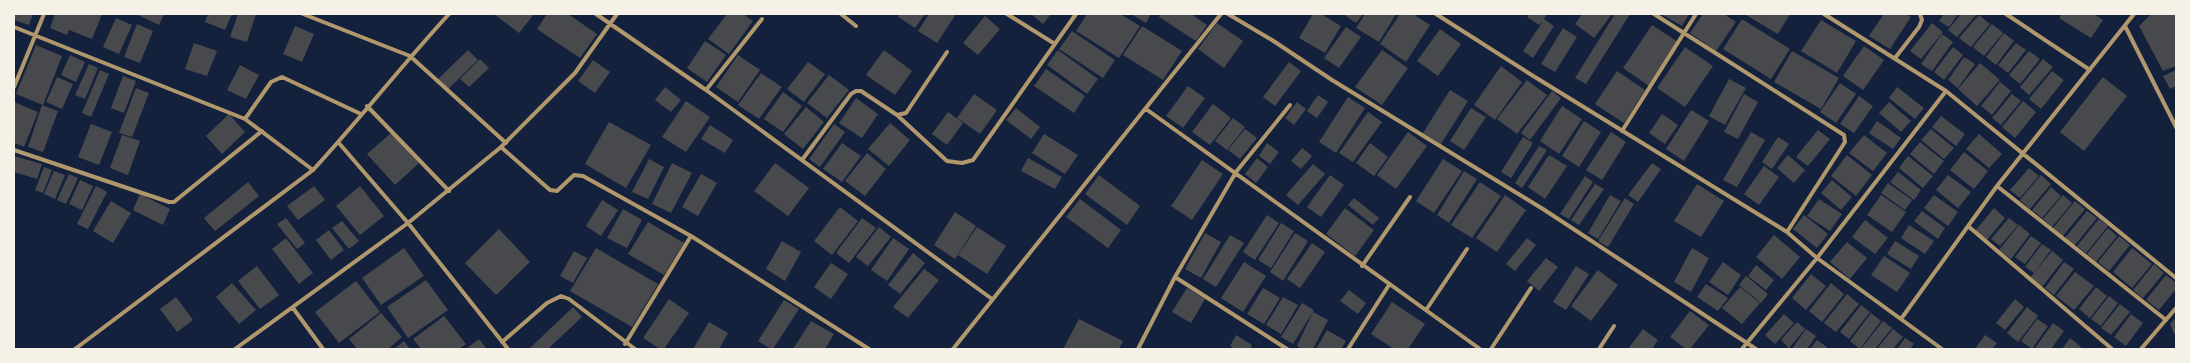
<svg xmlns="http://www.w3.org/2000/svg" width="2190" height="363" font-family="Figtree,sans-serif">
	<rect width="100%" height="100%" fill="#14213d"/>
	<path fill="#48494c" d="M 14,14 L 33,14 L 29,25 L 14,20 Z
		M 55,14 L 102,14 L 92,39 L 69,30 L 67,35 L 50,28 Z
		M 136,14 L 164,14 L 159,25 Z
		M 208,14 L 232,14 L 225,30 L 205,22 Z
		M 238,14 L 256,14 L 247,42 L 230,37 Z
		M 494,14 L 534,14 L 519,33 Z
		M 547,14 L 568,14 L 597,34 L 580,58 L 537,29 Z
		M 727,14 L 743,14 L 753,21 L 729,54 L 708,39 Z
		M 900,14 L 925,14 L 915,28 L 898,17 Z
		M 929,14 L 956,14 L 937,43 L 918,31 Z
		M 1031,14 L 1051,14 L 1043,24 Z
		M 1087,14 L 1120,14 L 1140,26 L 1119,58 L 1076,31 Z
		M 1131,14 L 1151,14 L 1146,23 Z
		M 1160,14 L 1191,14 L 1207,25 L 1196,41 L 1159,17 Z
		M 1313,14 L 1321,14 L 1341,26 L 1325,53 L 1299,38 Z
		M 1343,14 L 1363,14 L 1356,23 Z
		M 1365,14 L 1396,14 L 1379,42 L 1356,28 Z
		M 1400,14 L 1413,14 L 1430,25 L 1406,62 L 1380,44 Z
		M 1530,14 L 1547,14 L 1544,19 L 1554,26 L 1533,58 L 1523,51 L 1543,21 L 1539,25 L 1527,17 Z
		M 1582,14 L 1612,14 L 1594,38 L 1575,24 Z
		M 1615,14 L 1630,14 L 1586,84 L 1575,78 Z
		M 1661,14 L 1689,14 L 1682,26 Z
		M 1703,14 L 1724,14 L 1736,22 L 1716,51 L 1690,33 Z
		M 1747,14 L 1790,14 L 1778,34 L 1746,15 Z
		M 1884,14 L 1906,14 L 1911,17 L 1890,49 L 1869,36 Z
		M 1944,14 L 1958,14 L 1949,27 L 1939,21 Z
		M 1961,14 L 1977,14 L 1957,37 L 1948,30 Z
		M 2062,14 L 2094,14 L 2103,20 L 2091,38 L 2059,18 Z
		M 2151,14 L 2175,14 L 2176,17 L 2176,66 L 2163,71 L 2139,26 Z
		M 1979,15 L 1990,24 L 1971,47 L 1959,38 Z
		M 985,16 L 1000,29 L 978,55 L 963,43 Z
		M 116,18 L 132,25 L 119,54 L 103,47 Z
		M 1742,19 L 1790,49 L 1771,79 L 1723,49 Z
		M 1821,20 L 1856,41 L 1837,73 L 1801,51 Z
		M 1217,23 L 1243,41 L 1224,68 L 1198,49 Z
		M 1932,23 L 1943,32 L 1921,59 L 1910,51 Z
		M 137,24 L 153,31 L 140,63 L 124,57 Z
		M 1992,24 L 2003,33 L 1984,56 L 1973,47 Z
		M 1652,25 L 1678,42 L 1649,86 L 1623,68 Z
		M 295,26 L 314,34 L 302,62 L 283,54 Z
		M 1142,26 L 1182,51 L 1163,80 L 1123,55 Z
		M 1346,27 L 1361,37 L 1339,68 L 1324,58 Z
		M 1563,28 L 1577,37 L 1555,72 L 1541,64 Z
		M 1440,29 L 1461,44 L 1438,76 L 1417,61 Z
		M 1072,31 L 1115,60 L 1103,78 L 1059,49 Z
		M 2004,33 L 2014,41 L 1996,65 L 1986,57 Z
		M 1942,34 L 1953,42 L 1932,71 L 1921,64 Z
		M 705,41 L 726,55 L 707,82 L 687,68 Z
		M 194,43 L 217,51 L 207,76 L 185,69 Z
		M 2016,43 L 2026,50 L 2008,73 L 1998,65 Z
		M 36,45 L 62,56 L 43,105 L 16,94 Z
		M 1864,46 L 1884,60 L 1863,90 L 1843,76 Z
		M 1685,47 L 1713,66 L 1685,107 L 1657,88 Z
		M 1953,47 L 1963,55 L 1944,80 L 1934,72 Z
		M 468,50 L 478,60 L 447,90 L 437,80 Z
		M 884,50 L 912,71 L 895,95 L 866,75 Z
		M 1058,50 L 1098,79 L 1087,94 L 1047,65 Z
		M 1382,50 L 1408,68 L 1382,105 L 1355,87 Z
		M 1792,51 L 1839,78 L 1821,109 L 1774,82 Z
		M 2029,51 L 2040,59 L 2020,84 L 2009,75 Z
		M 70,55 L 85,62 L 76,82 L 61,75 Z
		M 738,55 L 760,70 L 738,102 L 716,87 Z
		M 1964,57 L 1975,64 L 1958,88 L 1948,80 Z
		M 480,59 L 489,68 L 469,87 L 460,79 Z
		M 2043,59 L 2053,67 L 2029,95 L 2020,87 Z
		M 593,60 L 610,72 L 595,93 L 578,81 Z
		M 808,62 L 825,74 L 804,102 L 787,89 Z
		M 1289,62 L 1301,71 L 1275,106 L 1263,97 Z
		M 1980,63 L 2000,80 L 1977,106 L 1958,89 Z
		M 89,64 L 98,68 L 85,99 L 75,95 Z
		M 240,65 L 259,75 L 246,99 L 227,90 Z
		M 1501,66 L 1522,82 L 1495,120 L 1474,105 Z
		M 1046,69 L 1085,96 L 1074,113 L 1034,86 Z
		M 100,70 L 109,74 L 91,117 L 82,113 Z
		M 2176,70 L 2176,86 L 2170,89 L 2163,76 Z
		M 1617,71 L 1645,90 L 1624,123 L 1595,104 Z
		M 2052,71 L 2064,80 L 2041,109 L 2029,99 Z
		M 761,73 L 782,87 L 759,119 L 738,105 Z
		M 829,75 L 849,90 L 827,118 L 807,103 Z
		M 123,76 L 136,81 L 124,113 L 111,108 Z
		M 57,77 L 73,84 L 62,109 L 46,102 Z
		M 2103,77 L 2127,96 L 2084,151 L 2060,132 Z
		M 1729,79 L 1746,88 L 1725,125 L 1709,116 Z
		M 1527,80 L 1547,95 L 1517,134 L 1497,119 Z
		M 2000,82 L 2011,91 L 1992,115 L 1981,106 Z
		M 1840,83 L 1856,94 L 1836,123 L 1820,112 Z
		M 1188,86 L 1205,98 L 1183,128 L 1166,116 Z
		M 665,87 L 681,100 L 671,112 L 655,100 Z
		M 1897,87 L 1924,108 L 1915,119 L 1889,98 Z
		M 136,88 L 149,93 L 132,137 L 119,133 Z
		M 1450,90 L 1468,101 L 1441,144 L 1423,133 Z
		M 1552,91 L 1561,98 L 1530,140 L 1521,133 Z
		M 783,92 L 802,106 L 783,132 L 764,119 Z
		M 974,94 L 997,110 L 980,134 L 957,118 Z
		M 1744,94 L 1758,102 L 1738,139 L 1724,132 Z
		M 2012,94 L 2021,101 L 2001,125 L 1992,118 Z
		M 1318,95 L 1328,102 L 1317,118 L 1307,111 Z
		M 1859,96 L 1873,106 L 1854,133 L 1840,124 Z
		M 1348,97 L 1365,108 L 1336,153 L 1319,142 Z
		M 856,98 L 878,114 L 862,138 L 839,123 Z
		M 686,101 L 710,117 L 686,152 L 662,137 Z
		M 2023,101 L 2036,112 L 2015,138 L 2002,127 Z
		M 14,102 L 38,112 L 24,147 L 14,143 Z
		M 1297,102 L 1306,109 L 1294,125 L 1285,118 Z
		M 1889,102 L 1911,121 L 1901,132 L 1879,113 Z
		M 1213,104 L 1231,118 L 1210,145 L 1192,132 Z
		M 42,105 L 58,111 L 43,152 L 28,147 Z
		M 1562,106 L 1582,119 L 1559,154 L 1540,141 Z
		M 806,107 L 824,122 L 803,149 L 784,134 Z
		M 1016,108 L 1040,127 L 1031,139 L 1006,120 Z
		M 1471,108 L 1486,117 L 1464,150 L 1450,141 Z
		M 1691,110 L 1709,121 L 1684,161 L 1666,149 Z
		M 948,112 L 963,123 L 947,145 L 932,134 Z
		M 1368,112 L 1382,122 L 1353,162 L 1339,153 Z
		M 229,114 L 245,132 L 222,154 L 206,136 Z
		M 1662,114 L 1678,125 L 1665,144 L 1649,133 Z
		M 1941,116 L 1965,134 L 1956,146 L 1932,127 Z
		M 1233,118 L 1245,127 L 1227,150 L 1215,141 Z
		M 1584,121 L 1601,132 L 1579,167 L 1562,156 Z
		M 1877,121 L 1901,138 L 1893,149 L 1869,133 Z
		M 609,122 L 651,145 L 626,188 L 585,164 Z
		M 890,123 L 910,140 L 889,166 L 868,149 Z
		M 91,124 L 112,132 L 99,165 L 78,157 Z
		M 834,124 L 845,132 L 820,167 L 809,159 Z
		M 710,125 L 733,140 L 725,153 L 701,139 Z
		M 1245,129 L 1257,138 L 1240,159 L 1228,150 Z
		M 1931,129 L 1954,148 L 1944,159 L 1921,140 Z
		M 1818,130 L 1830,139 L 1808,166 L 1796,157 Z
		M 1408,132 L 1427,146 L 1396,189 L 1377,175 Z
		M 1611,132 L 1626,142 L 1602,180 L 1586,170 Z
		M 1751,132 L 1765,140 L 1737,187 L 1723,180 Z
		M 391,133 L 419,163 L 395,185 L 367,154 Z
		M 1044,134 L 1078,155 L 1065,174 L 1032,153 Z
		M 1979,134 L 2002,154 L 1989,168 L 1966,149 Z
		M 122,135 L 140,141 L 128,175 L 110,168 Z
		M 1864,135 L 1887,153 L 1873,171 L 1849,153 Z
		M 1523,137 L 1533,143 L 1511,178 L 1501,172 Z
		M 1778,137 L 1789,144 L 1772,169 L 1762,162 Z
		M 1920,142 L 1944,161 L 1934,174 L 1910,154 Z
		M 842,143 L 861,156 L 842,182 L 823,169 Z
		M 1267,143 L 1279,152 L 1270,164 L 1259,156 Z
		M 1370,143 L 1388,157 L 1374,176 L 1356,163 Z
		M 1539,146 L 1547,150 L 1522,188 L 1515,183 Z
		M 1302,148 L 1312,156 L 1301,169 L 1291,161 Z
		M 1964,152 L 1988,171 L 1974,189 L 1950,170 Z
		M 867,153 L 886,169 L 865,196 L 845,181 Z
		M 1549,155 L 1567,166 L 1545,199 L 1528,187 Z
		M 1788,155 L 1805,170 L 1794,183 L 1777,168 Z
		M 1847,155 L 1872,175 L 1856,196 L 1831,176 Z
		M 14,156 L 42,164 L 37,179 L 14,172 Z
		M 1908,156 L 1933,176 L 1923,188 L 1899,168 Z
		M 1028,158 L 1062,177 L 1055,189 L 1021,171 Z
		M 1257,158 L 1268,167 L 1256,183 L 1245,174 Z
		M 649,159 L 664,167 L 648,199 L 632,192 Z
		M 1443,159 L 1462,171 L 1434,213 L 1416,201 Z
		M 1202,160 L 1223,174 L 1192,220 L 1171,206 Z
		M 672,163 L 692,173 L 671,213 L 652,204 Z
		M 775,163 L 809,188 L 788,216 L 754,191 Z
		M 1652,163 L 1661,169 L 1638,202 L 1628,195 Z
		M 1313,164 L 1325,174 L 1298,205 L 1286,195 Z
		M 1764,166 L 1779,177 L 1759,205 L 1744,194 Z
		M 44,167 L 52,170 L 43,193 L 35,190 Z
		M 2029,168 L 2039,176 L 2020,198 L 2010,190 Z
		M 54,171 L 65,175 L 55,199 L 44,194 Z
		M 1464,171 L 1477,179 L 1449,223 L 1437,215 Z
		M 1898,172 L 1921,190 L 1914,200 L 1890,182 Z
		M 69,174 L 78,178 L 66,204 L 57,200 Z
		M 701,174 L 717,183 L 698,216 L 682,207 Z
		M 1099,175 L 1140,206 L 1127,225 L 1085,194 Z
		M 1330,175 L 1344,185 L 1321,217 L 1307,207 Z
		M 1948,175 L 1971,192 L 1958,208 L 1936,190 Z
		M 2041,175 L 2051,184 L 2030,209 L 2020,200 Z
		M 1585,176 L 1593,182 L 1569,219 L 1560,214 Z
		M 80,180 L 93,186 L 82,210 L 69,204 Z
		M 1832,180 L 1852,197 L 1841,210 L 1821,193 Z
		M 248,182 L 259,196 L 215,231 L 204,218 Z
		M 1480,182 L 1501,196 L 1472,238 L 1451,225 Z
		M 1888,183 L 1912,200 L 1905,210 L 1881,193 Z
		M 1595,184 L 1604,189 L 1579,225 L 1571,220 Z
		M 1697,184 L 1724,201 L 1701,237 L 1674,221 Z
		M 96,186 L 107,192 L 88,229 L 77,224 Z
		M 314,186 L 325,200 L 298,220 L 287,206 Z
		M 360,186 L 384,216 L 360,235 L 336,206 Z
		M 2051,187 L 2061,196 L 2042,218 L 2032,210 Z
		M 140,194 L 170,209 L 163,225 L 133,210 Z
		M 1505,195 L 1526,210 L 1497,252 L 1476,238 Z
		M 1610,195 L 1621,201 L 1598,239 L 1588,233 Z
		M 1881,195 L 1906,212 L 1892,232 L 1867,215 Z
		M 1934,195 L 1958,212 L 1948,226 L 1924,208 Z
		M 2063,195 L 2072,203 L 2052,227 L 2043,219 Z
		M 1354,198 L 1379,218 L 1373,225 L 1348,205 Z
		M 1625,198 L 1634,204 L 1608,247 L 1598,241 Z
		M 1080,199 L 1121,230 L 1108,248 L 1066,217 Z
		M 1819,199 L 1842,214 L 1830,231 L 1807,216 Z
		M 602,200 L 618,210 L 601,236 L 586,226 Z
		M 111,201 L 131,213 L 113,243 L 93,231 Z
		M 2075,201 L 2085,209 L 2063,236 L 2053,228 Z
		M 840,207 L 858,221 L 832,255 L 814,241 Z
		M 1345,208 L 1374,230 L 1355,256 L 1326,234 Z
		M 1994,208 L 2005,218 L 1986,241 L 1975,231 Z
		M 623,209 L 642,220 L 627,248 L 607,238 Z
		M 1922,211 L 1945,228 L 1938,239 L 1914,221 Z
		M 2087,211 L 2097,218 L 2074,246 L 2065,238 Z
		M 955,212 L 976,226 L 955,259 L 934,245 Z
		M 1267,215 L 1279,223 L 1255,260 L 1243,252 Z
		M 1804,215 L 1828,234 L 1817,248 L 1793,229 Z
		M 286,218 L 305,243 L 297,249 L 277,224 Z
		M 862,218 L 876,228 L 849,263 L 836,253 Z
		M 2009,218 L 2018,225 L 2000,246 L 1991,239 Z
		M 2099,219 L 2108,226 L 2086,253 L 2077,246 Z
		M 1865,220 L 1888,238 L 1875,254 L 1852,237 Z
		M 342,221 L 359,241 L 349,249 L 332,228 Z
		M 648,222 L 684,243 L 664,275 L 628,254 Z
		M 1281,223 L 1294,231 L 1271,268 L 1258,260 Z
		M 1909,225 L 1934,241 L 1925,254 L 1901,238 Z
		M 2019,225 L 2030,234 L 2011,259 L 1999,250 Z
		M 879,227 L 891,237 L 868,266 L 856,257 Z
		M 977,227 L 1006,246 L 987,274 L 958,255 Z
		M 2108,228 L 2117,236 L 2096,262 L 2087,254 Z
		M 499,229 L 530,262 L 496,295 L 465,263 Z
		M 329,230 L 344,250 L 331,260 L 316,240 Z
		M 1205,233 L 1221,242 L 1201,278 L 1185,269 Z
		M 1295,233 L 1308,241 L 1283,281 L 1270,272 Z
		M 1230,235 L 1244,243 L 1216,287 L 1203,279 Z
		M 1774,235 L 1800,257 L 1782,279 L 1756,257 Z
		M 2031,236 L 2041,243 L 2025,264 L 2015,257 Z
		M 2119,236 L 2130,245 L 2109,271 L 2098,262 Z
		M 286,238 L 313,273 L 299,284 L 272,249 Z
		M 893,238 L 909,249 L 887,281 L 871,270 Z
		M 1527,238 L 1536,245 L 1515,271 L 1506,264 Z
		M 782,241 L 801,252 L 785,281 L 766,269 Z
		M 1895,241 L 1919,256 L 1911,269 L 1887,254 Z
		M 1847,242 L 1867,258 L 1850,279 L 1830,262 Z
		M 1312,243 L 1325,252 L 1300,288 L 1287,279 Z
		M 2042,244 L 2051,250 L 2034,273 L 2025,267 Z
		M 404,248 L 424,276 L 381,305 L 362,278 Z
		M 596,248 L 658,284 L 632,327 L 570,291 Z
		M 1692,248 L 1709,258 L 1691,292 L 1674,282 Z
		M 2132,248 L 2152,264 L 2132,288 L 2113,272 Z
		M 574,251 L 587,258 L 573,283 L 560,276 Z
		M 2052,251 L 2063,260 L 2042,287 L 2030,278 Z
		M 913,253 L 925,263 L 900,294 L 888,285 Z
		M 1884,256 L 1910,273 L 1897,292 L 1871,275 Z
		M 1546,258 L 1558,267 L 1539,291 L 1527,281 Z
		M 1244,262 L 1266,276 L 1243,312 L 1221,298 Z
		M 1723,262 L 1741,275 L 1728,295 L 1709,282 Z
		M 2064,262 L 2074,269 L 2054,295 L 2045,288 Z
		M 831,263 L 848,274 L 831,299 L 814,287 Z
		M 2154,264 L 2164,273 L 2143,298 L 2133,290 Z
		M 1756,265 L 1774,280 L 1766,290 L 1748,276 Z
		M 257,266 L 279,295 L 260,309 L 238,281 Z
		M 1576,266 L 1589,274 L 1566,310 L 1553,302 Z
		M 924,269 L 939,280 L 908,318 L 893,307 Z
		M 1598,270 L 1618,285 L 1591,321 L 1571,306 Z
		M 2075,272 L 2094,286 L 2074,310 L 2056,296 Z
		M 1811,274 L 1826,286 L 1806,310 L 1792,298 Z
		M 2166,275 L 2176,283 L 2176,289 L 2159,310 L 2146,300 Z
		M 1746,276 L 1768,294 L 1761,303 L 1739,285 Z
		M 426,280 L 448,310 L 408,338 L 387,307 Z
		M 356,281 L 380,312 L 339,343 L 315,312 Z
		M 232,283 L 256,310 L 239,324 L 216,297 Z
		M 1831,283 L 1844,294 L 1822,322 L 1809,311 Z
		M 1706,284 L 1728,298 L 1718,311 L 1697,297 Z
		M 1740,287 L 1760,303 L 1742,324 L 1722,308 Z
		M 2096,287 L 2107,296 L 2090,318 L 2079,309 Z
		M 1187,288 L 1205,299 L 1191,323 L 1172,312 Z
		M 1263,288 L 1280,298 L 1264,324 L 1247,314 Z
		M 1349,290 L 1366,303 L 1358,314 L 1340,301 Z
		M 1847,294 L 1859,304 L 1836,332 L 1824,323 Z
		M 2109,296 L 2118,303 L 2101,326 L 2091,319 Z
		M 176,297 L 193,320 L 177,332 L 160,309 Z
		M 1283,297 L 1298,305 L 1281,334 L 1266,325 Z
		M 669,299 L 689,313 L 664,349 L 660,349 L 643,338 Z
		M 2015,299 L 2024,307 L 2005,330 L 1996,323 Z
		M 784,300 L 799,309 L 773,349 L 771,349 L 758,341 Z
		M 1392,302 L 1425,324 L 1408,349 L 1394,349 L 1371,334 Z
		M 1302,303 L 1314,310 L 1293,344 L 1281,337 Z
		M 2120,304 L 2130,312 L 2111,335 L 2101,328 Z
		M 1861,305 L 1870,312 L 1849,339 L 1840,332 Z
		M 573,307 L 582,317 L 548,349 L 529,349 Z
		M 2027,307 L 2038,316 L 2018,342 L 2007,333 Z
		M 1690,311 L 1709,325 L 1690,349 L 1686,349 L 1670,337 Z
		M 1313,312 L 1328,320 L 1313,349 L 1302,349 L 1297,346 Z
		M 381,313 L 402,337 L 388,349 L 357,349 L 349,339 Z
		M 1871,313 L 1881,321 L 1860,349 L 1850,341 Z
		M 1784,314 L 1794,323 L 1775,344 L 1765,335 Z
		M 2131,314 L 2143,323 L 2126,346 L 2114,337 Z
		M 444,316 L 466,344 L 459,349 L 421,349 L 413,339 Z
		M 2176,317 L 2176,333 L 2174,334 L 2170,324 Z
		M 1079,319 L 1123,341 L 1119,349 L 1063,349 Z
		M 2037,319 L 2048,326 L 2032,349 L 2021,341 Z
		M 811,321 L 834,334 L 825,349 L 793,349 Z
		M 1883,321 L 1892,328 L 1875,349 L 1861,349 Z
		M 709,322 L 728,333 L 719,349 L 693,349 Z
		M 1797,322 L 1805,329 L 1789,348 L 1781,340 Z
		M 2053,323 L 2064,331 L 2051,349 L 2037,349 L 2035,348 Z
		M 1643,329 L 1658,340 L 1652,349 L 1628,349 Z
		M 1806,329 L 1816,336 L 1807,349 L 1792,349 Z
		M 1893,329 L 1903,337 L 1893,349 L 1877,349 Z
		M 1327,330 L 1346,341 L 1341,349 L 1316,349 Z
		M 1236,335 L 1252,345 L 1250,349 L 1235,349 L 1230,346 Z
		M 1985,335 L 1997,343 L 1992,349 L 1975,349 Z
		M 1905,338 L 1914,344 L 1910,349 L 1897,349 Z
		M 2070,338 L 2081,347 L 2080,349 L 2062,349 Z
		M 479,339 L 487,349 L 466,349 Z
		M 1817,340 L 1827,347 L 1826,349 L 1810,349 Z
		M 404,341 L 410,349 L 394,349 Z"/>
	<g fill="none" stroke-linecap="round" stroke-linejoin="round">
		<path stroke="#b1986c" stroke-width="4" d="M 303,14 L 410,56 L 506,143
			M 596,14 L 706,90 L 992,299
			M 841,14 L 856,26
			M 1007,14 L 1055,44
			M 1228,14 L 1272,40 L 1332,80 L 1543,209 L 1756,349
			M 1436,14 L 1530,74 L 1787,232 L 1817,258 L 1942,349
			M 1654,14 L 1844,135 L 1845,142 L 1787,232
			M 1824,14 L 1946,91 L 2176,278
			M 2006,14 L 2090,70
			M 2125,26 L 2176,127
			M 14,27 L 245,119 L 313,170
			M 1895,58 L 1919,27 L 1922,20 L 1920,14
			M 14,87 L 44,14
			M 706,90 L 762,19
			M 367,106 L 449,191
			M 1146,109 L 1480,349
			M 897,115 L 947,161 L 962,163 L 973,160 L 1076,14
			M 245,119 L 271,82 L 282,77 L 361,114
			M 1622,131 L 1696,14
			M 338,142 L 408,223 L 508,349
			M 501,147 L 550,190 L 557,191 L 574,175 L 583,176 L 691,236 L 869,349
			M 14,150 L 169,202 L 174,202 L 180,197 L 262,131
			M 802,160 L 851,94 L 856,91 L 861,91 L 897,115 L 906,113 L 947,52
			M 1997,186 L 2166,320
			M 1968,226 L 2112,349
			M 1362,266 L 1410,197
			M 1175,277 L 1287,349
			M 293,308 L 323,349
			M 1426,310 L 1467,249
			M 1901,319 L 1997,186 L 2134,14
			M 502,342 L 547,303 L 561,296 L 569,299 L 635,349
			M 625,344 L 691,236
			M 75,349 L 313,170 C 360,119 402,65 449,14
			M 235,349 L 408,223 L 501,147 L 575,73 L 617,14
			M 953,349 L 1221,14
			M 1138,349 L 1175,277 L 1236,172 L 1290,105
			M 1348,349 L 1389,285
			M 1491,349 L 1531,288
			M 1599,349 L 1614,326
			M 1742,349 L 1817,258 L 1946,91
			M 2141,349 L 2176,308"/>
	</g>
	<rect width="2190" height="363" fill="none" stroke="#f6f1e7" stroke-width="30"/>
</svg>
